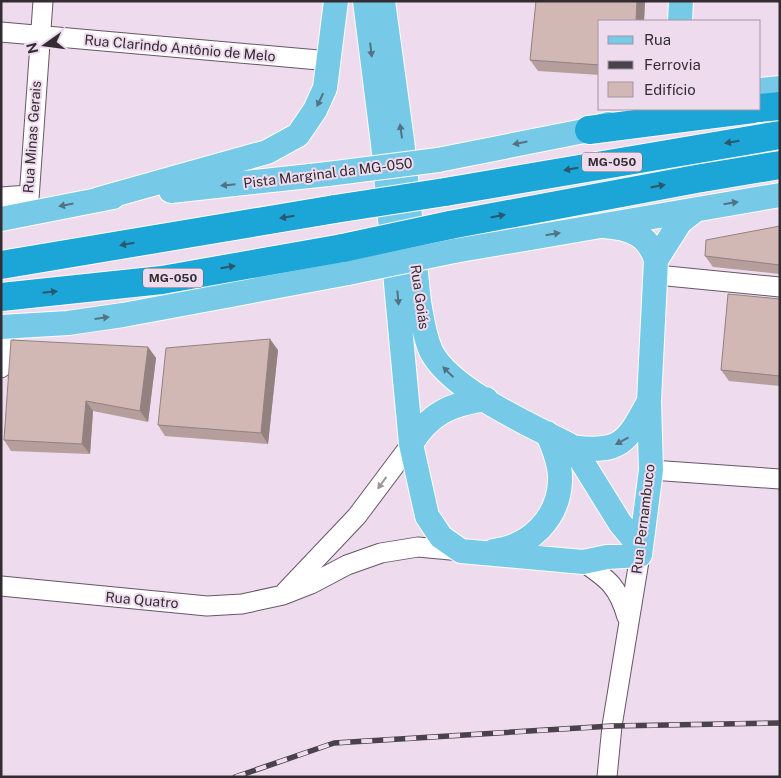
<svg xmlns="http://www.w3.org/2000/svg" width="781" height="778" font-family="'Public Sans',sans-serif">
	<rect width="100%" height="100%" fill="#eedbed"/>
	<g fill="none" stroke-linecap="round" stroke-linejoin="round">
		<g stroke="#675766" stroke-width="21">
			<path id="minor" d="M 1,32 L 330,61
				M 1,197 L 29,195
				M 28,213 L 43,1
				M 657,275 L 780,287
				M 1,368 L 5,327
				M 651,470 L 780,479
				M 583,562 C 608,579 618,586 627,617
				M 1,586 L 207,606 L 242,604 L 283,595 L 311,584 L 347,565 L 381,553 L 418,547 L 461,551
				M 285,592 L 357,516 L 411,444
				M 607,777 L 612,726 L 640,555"/>
		</g>
		<g stroke="#fff" stroke-width="26">
			<path id="major" d="M 365,1 L 383,144 L 411,444 L 427,516 L 441,537 L 461,551 L 583,562 L 607,557 L 640,555 L 651,470 L 649,401 L 656,260 C 648,234 630,228 604,226
				M 383,1 L 402,140 L 419,302 C 422,318 424,336 431,351 C 450,390 533,426 573,447 C 620,454 627,442 648,403
				M 680,21 L 681,1
				M 760,90 L 780,88
				M 438,160 L 589,130 L 608,124
				M 171,191 L 328,174
				M 99,199 L 267,152 L 298,135 L 315,110 L 325,88 L 336,1
				M 1,219 L 113,197
				M 454,251 L 780,195
				M 656,260 L 680,222 L 697,209
				M 1,327 L 68,323 L 123,315 L 348,273
				M 411,444 C 430,413 451,404 486,399
				M 573,447 L 620,523 L 640,547
				M 494,551 C 531,546 558,518 560,482 C 561,465 554,448 547,433"/>
		</g>
		<g stroke="#fff" stroke-width="30">
			<path id="highway" d="M 760,108 L 780,106
				M 589,130 L 753,109
				M 445,192 L 780,135
				M 450,225 L 696,179 L 780,165
				M 1,265 L 335,209
				M 1,297 L 162,280 L 343,248"/>
		</g>
		<use href="#minor" stroke="#fff" stroke-width="19"/>
		<use href="#major" stroke="#77cae7" stroke-width="24"/>
		<use href="#highway" stroke="#1ca6d7" stroke-width="28"/>
		<g stroke="#4a424a" stroke-width="5.5">
			<path id="rail" d="M 235,777 L 334,743 L 612,726 L 780,723"/>
		</g>
		<use href="#rail" stroke="#eedbed" stroke-width="4" stroke-dasharray="11" stroke-linecap="butt"/>
		<g stroke="#fff" stroke-width="26" stroke-linecap="butt">
			<path id="major-bridge" d="M 328,174 L 438,160
				M 348,273 L 454,251"/>
		</g>
		<g stroke="#fff" stroke-width="30" stroke-linecap="butt">
			<path id="highway-bridge" d="M 335,209 L 445,192
				M 343,248 L 450,225"/>
		</g>
		<use href="#major-bridge" stroke="#77cae7" stroke-width="24"/>
		<use href="#highway-bridge" stroke="#1ca6d7" stroke-width="28"/>
	</g>
	<path fill="#b59e9c" d="M 536,1 L 645,1 L 644,21 L 600,21 L 600,75 L 538,71 L 530,60 Z
		M 780,226 L 780,274 L 713,267 L 705,256 Z
		M 780,299 L 780,386 L 729,381 L 721,370 Z
		M 148,347 L 156,358 L 148,422 L 93,411 L 90,454 L 11,451 L 4,440 Z
		M 278,350 L 268,444 L 165,436 L 158,425 Z"/>
	<path fill="#93817f" d="M 637,1 L 645,1 L 644,21 L 636,21 Z
		M 270,339 L 278,350 L 268,444 L 261,433 Z
		M 148,347 L 156,358 L 148,422 L 140,411 Z
		M 86,401 L 93,411 L 90,454 L 82,444 Z"/>
	<path fill="#d2b8b5" stroke="#93817f" d="M 536,1 L 637,1 L 636,21 L 600,21 L 600,65 L 530,60 Z
		M 780,226 L 780,265 L 705,256 L 706,240 Z
		M 728,294 L 780,299 L 780,376 L 721,370 Z
		M 270,339 L 261,433 L 158,425 L 166,348 Z
		M 11,340 L 148,347 L 140,411 L 86,401 L 82,444 L 4,440 Z"/>
	<defs><path id="oneway-solid" d="M-6-.8H1V-3.2L6.5 0L1 3.2V.8H-6Z" transform="scale(1.25)"/></defs>
	<g fill="#527384">
		<use href="#oneway-solid" transform="translate(371 50) rotate(83)"/>
		<use href="#oneway-solid" transform="translate(320 100) rotate(115)"/>
		<use href="#oneway-solid" transform="translate(401 131) rotate(-98)"/>
		<use href="#oneway-solid" transform="translate(520 143) rotate(169)"/>
		<use href="#oneway-solid" transform="translate(228 185) rotate(174)"/>
		<use href="#oneway-solid" transform="translate(731 203) rotate(-9)"/>
		<use href="#oneway-solid" transform="translate(66 205) rotate(169)"/>
		<use href="#oneway-solid" transform="translate(553 234) rotate(-9)"/>
		<use href="#oneway-solid" transform="translate(398 298) rotate(85)"/>
		<use href="#oneway-solid" transform="translate(102 318) rotate(-8)"/>
		<use href="#oneway-solid" transform="translate(448 372) rotate(-136)"/>
		<use href="#oneway-solid" transform="translate(622 441) rotate(151)"/>
	</g>
	<g fill="#2b576c">
		<use href="#oneway-solid" transform="translate(732 142) rotate(171)"/>
		<use href="#oneway-solid" transform="translate(571 169) rotate(170)"/>
		<use href="#oneway-solid" transform="translate(658 186) rotate(-11)"/>
		<use href="#oneway-solid" transform="translate(498 216) rotate(-11)"/>
		<use href="#oneway-solid" transform="translate(287 217) rotate(171)"/>
		<use href="#oneway-solid" transform="translate(127 244) rotate(170)"/>
		<use href="#oneway-solid" transform="translate(228 267) rotate(-9)"/>
		<use href="#oneway-solid" transform="translate(50 292) rotate(-6)"/>
	</g>
	<use fill="#999699" href="#oneway-solid" transform="translate(382 483) rotate(126)"/>
	<g text-anchor="middle" dominant-baseline="central" stroke-width="4" stroke-linejoin="round" paint-order="stroke">
		<g fill="#eedbed" stroke="#6b606b" stroke-width="1">
			<rect x="582" y="152.5" width="60" height="19" rx="4"/>
			<rect x="143" y="268.5" width="60" height="19" rx="4"/>
		</g>
		<g font-size="12" font-weight="bold" fill="#332c33">
			<text x="612" y="162">MG-050</text>
			<text x="173" y="278">MG-050</text>
		</g>
		<g font-size="14" fill="#332c33" stroke="#eedbed">
			<text transform="translate(180 48) rotate(5)">Rua Clarindo Antônio de Melo</text>
			<text transform="translate(32 137) rotate(-86)">Rua Minas Gerais</text>
			<text transform="translate(328 173) rotate(-7)">Pista Marginal da MG-050</text>
			<text transform="translate(420 297) rotate(82)">Rua Goiás</text>
			<text transform="translate(643 519) rotate(-83)">Rua Pernambuco</text>
			<text transform="translate(142 600) rotate(5)">Rua Quatro</text>
		</g>
	</g>
	<rect width="781" height="778" fill="none" stroke="#332c33" stroke-width="5"/>
	<rect x="598" y="20" width="162" height="90" fill="#eedbed" stroke="#a395a3"/>
	<rect x="608" y="36" width="25" height="8" fill="#77cae7" stroke="#a395a3"/>
	<text x="644" y="45" font-size="15" fill="#332c33">Rua</text>
	<rect x="608" y="61" width="25" height="8" fill="#4a424a" stroke="#a395a3"/>
	<text x="644" y="70" font-size="15" fill="#332c33">Ferrovia</text>
	<rect x="608" y="82" width="25" height="15" fill="#d2b8b5" stroke="#a395a3"/>
	<text x="644" y="95" font-size="15" fill="#332c33">Edifício</text>
	<g transform="translate(45 45) rotate(256)" stroke="#eedbed" stroke-width="4" paint-order="stroke">
	<path d="M0-4L9 19L0 12L-9 19Z" fill="#332c33"/>
	<text y="-8" font-size="14" font-weight="bold" text-anchor="middle" fill="#332c33">N</text>
	</g>
</svg>
